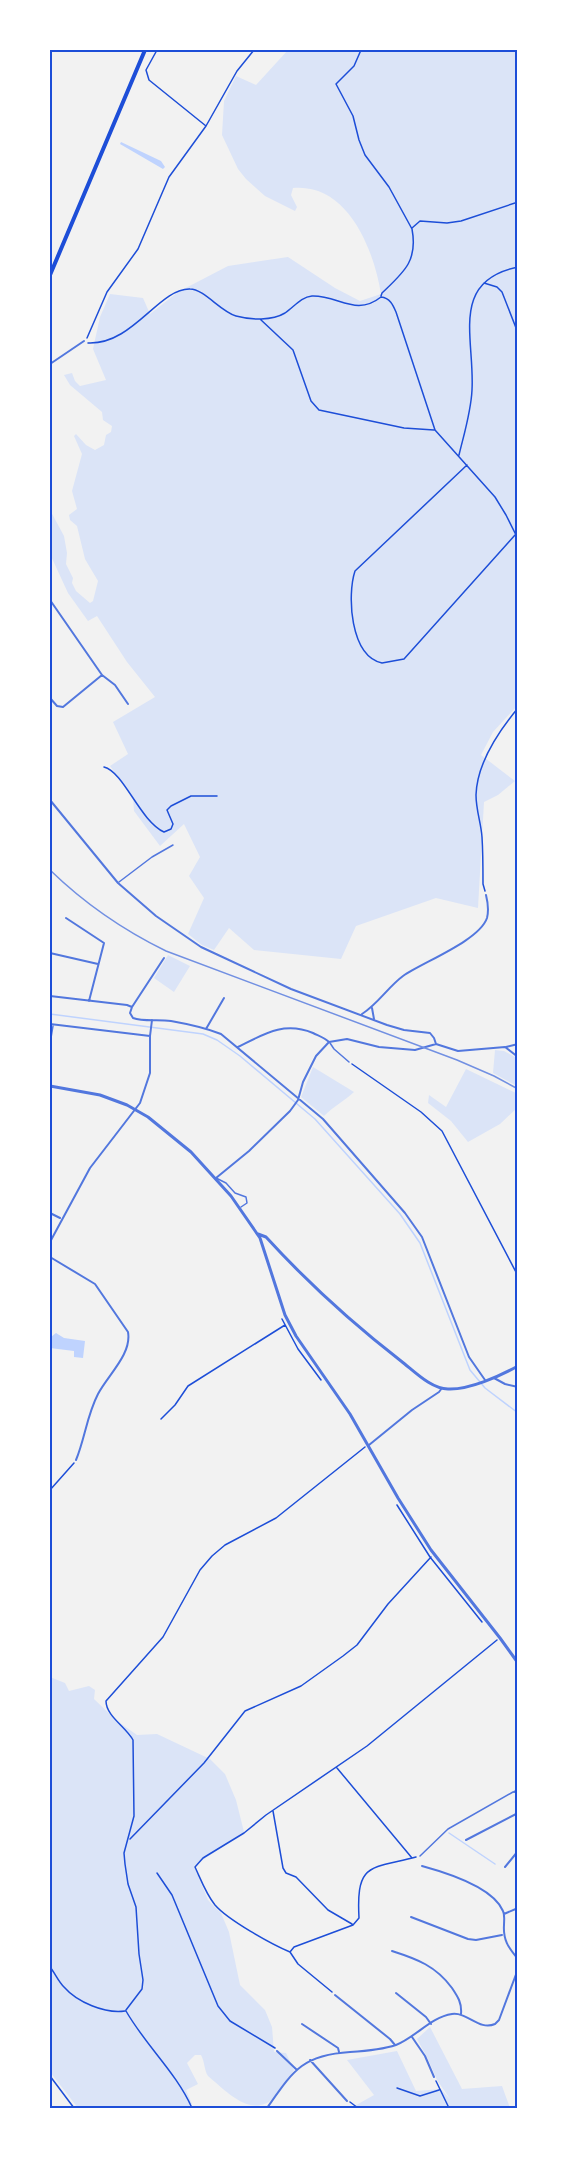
<svg xmlns="http://www.w3.org/2000/svg" width="567" height="2158" font-family="Commissioner,sans-serif">
	<rect width="100%" height="100%" fill="#f2f2f2"/>
	<path fill="#dbe4f7" d="M 288,50 L 517,50 L 517,706 L 493,732 L 481,755 L 515,781 L 498,795 L 484,802 L 478,908 L 436,898 L 356,926 L 341,959 L 254,950 L 229,928 L 214,950 L 202,945 L 188,934 L 204,898 L 189,876 L 200,857 L 184,824 L 160,846 L 134,811 L 133,797 L 110,766 L 128,754 L 113,722 L 155,697 L 127,662 L 97,616 L 88,621 L 68,593 L 50,554 L 50,510 L 64,536 L 67,553 L 66,564 L 73,578 L 72,583 L 76,591 L 90,603 L 93,601 L 98,581 L 85,559 L 77,526 L 70,520 L 69,515 L 77,509 L 72,491 L 82,454 L 74,436 L 76,434 L 86,445 L 95,450 L 104,445 L 106,435 L 111,432 L 112,426 L 103,420 L 102,412 L 70,385 L 64,375 L 72,373 L 75,381 L 80,386 L 106,380 L 93,349 L 100,317 L 110,294 L 143,298 L 150,314 L 178,292 L 228,266 L 288,257 L 335,288 L 360,301 L 381,294 C 374,250 348,183 293,188 L 291,195 L 297,207 L 295,211 L 265,196 L 246,179 L 238,169 L 222,135 L 224,101 L 236,76 L 256,85 Z
		M 168,955 L 190,966 L 174,992 L 154,978 Z
		M 495,1050 L 504,1051 L 517,1058 L 517,1086 L 493,1073 Z
		M 313,1067 L 354,1092 C 344,1101 334,1106 324,1116 L 301,1097 Z
		M 466,1069 L 518,1094 L 517,1108 L 500,1124 L 468,1142 L 451,1121 L 428,1103 L 429,1095 L 446,1107 Z
		M 50,1677 L 65,1683 L 69,1691 L 89,1686 L 95,1690 L 94,1699 L 117,1721 L 137,1735 L 157,1734 L 210,1759 L 225,1774 L 236,1800 L 244,1832 L 194,1866 L 208,1900 L 221,1913 L 229,1932 L 240,1985 L 265,2010 L 272,2027 L 274,2052 L 286,2053 L 294,2070 C 288,2079 282,2091 274,2098 C 251,2119 226,2091 208,2076 C 204,2070 205,2062 201,2055 L 195,2055 L 187,2063 L 198,2084 L 186,2090 L 192,2104 L 186,2108 L 78,2108 L 50,2072 Z
		M 430,2027 L 462,2089 L 502,2086 L 510,2108 L 351,2108 L 374,2095 L 347,2060 L 397,2051 L 416,2091 L 441,2089 L 450,2099 L 437,2080 L 428,2059 L 417,2039 Z"/>
	<path fill="#bfd3fe" d="M 121,142 L 161,161 L 165,167 L 163,169 L 120,144 Z
		M 56,1333 L 64,1338 L 85,1341 L 83,1358 L 74,1357 L 74,1351 L 50,1348 L 51,1337 Z"/>
	<g fill="none" stroke-linecap="round" stroke-linejoin="round">
		<path stroke="#bfd3fe" stroke-width="1.5" d="M 50,1014 L 203,1034 L 217,1040 L 240,1056 L 315,1119 L 400,1214 L 420,1243 L 470,1370 L 485,1388 L 518,1413
			M 449,1833 L 495,1864"/>
		<path stroke="#1d4ed8" stroke-width="1.5" d="M 157,50 L 146,70 L 149,80 L 206,126 L 237,71 L 254,50
			M 361,50 L 354,66 L 336,84 L 353,116 L 359,140 L 365,155 L 389,187 L 412,229 C 418,261 404,272 382,293 L 381,296
			M 412,228 L 420,221 L 447,223 L 461,221 L 518,202
			M 484,283 L 497,287 L 502,292 L 518,333
			M 260,319 L 293,350 L 311,401 L 319,410 L 404,428 L 434,430
			M 87,338 L 107,292 L 138,249 L 169,177 L 206,126
			M 88,343 C 133,345 159,288 190,289 C 204,289 221,312 236,316 C 251,320 272,321 285,313 C 294,307 301,297 312,296 C 338,295 356,317 381,297 C 390,298 393,305 396,312 L 435,430 L 495,497 L 506,515 L 518,539
			M 459,455 C 464,434 471,412 472,390 C 475,339 449,281 518,267
			M 467,465 L 355,571 C 347,595 350,656 382,663 L 404,659 L 515,535
			M 104,767 C 124,772 140,821 164,832 L 171,829 L 173,824 L 167,810 L 171,806 L 191,796 L 217,796
			M 485,891 L 483,884 C 483,869 483,853 482,837 C 481,823 476,810 476,795 C 477,763 498,732 518,708
			M 352,1064 L 421,1112 L 442,1131 L 518,1276
			M 282,1319 L 298,1349 L 321,1380
			M 161,1419 L 175,1405 L 188,1386 L 285,1325
			M 50,1490 L 74,1463
			M 397,1505 L 430,1557 L 482,1622
			M 337,1768 L 412,1858
			M 273,1811 L 283,1868 L 286,1873 L 296,1877 L 328,1910 L 352,1924
			M 130,1839 L 204,1763 L 245,1711 L 301,1686 L 343,1656 L 357,1645 L 388,1604 L 431,1557
			M 416,1857 C 370,1869 356,1862 359,1918 L 353,1925 L 294,1947 L 290,1952 C 271,1944 228,1920 215,1905 C 206,1894 201,1880 195,1867 L 203,1858 L 244,1833 L 266,1815 L 367,1746 L 497,1640
			M 157,1873 L 172,1895 L 218,2006 L 230,2021 L 275,2048
			M 290,1952 L 298,1964 L 332,1992
			M 50,1967 C 55,1973 58,1981 64,1987 C 77,2002 105,2014 125,2011
			M 126,2010 L 142,1989 L 143,1980 L 139,1954 L 136,1907 L 128,1884 L 125,1864 L 124,1853 L 134,1816 L 133,1740 C 126,1727 106,1716 106,1701 L 163,1637 L 200,1570 L 212,1556 L 225,1545 L 276,1518 L 365,1447
			M 126,2011 C 146,2046 176,2072 192,2108
			M 50,2076 L 74,2108
			M 436,2081 L 449,2108
			M 397,2088 L 420,2096 L 439,2090
			M 350,2102 L 358,2108"/>
		<path stroke="#5277de" stroke-width="1.5" d="M 119,882 L 152,857 L 173,845
			M 330,1043 L 334,1049 L 349,1062
			M 50,1044 L 53,1026
			M 216,1178 L 226,1183 L 235,1193 L 246,1197 L 247,1203 L 241,1207
			M 420,1856 L 448,1829 L 513,1792"/>
		<path stroke="#5277de" stroke-width="2" d="M 50,364 L 84,341
			M 50,600 L 102,675 L 115,685 L 128,704
			M 50,698 L 57,706 L 63,707 L 102,675
			M 50,800 L 118,883 L 156,916 L 201,947 L 291,989 L 387,1025 L 404,1030 L 430,1033 L 434,1038 L 436,1044
			M 66,918 L 104,943 L 89,1001
			M 50,953 L 98,964
			M 50,996 L 127,1005 L 132,1007 L 130,1013 L 133,1018 C 144,1022 158,1019 171,1021 C 188,1024 206,1028 221,1034 L 323,1119 L 405,1213 L 422,1237 L 469,1357 L 485,1380
			M 132,1007 L 164,958
			M 372,1008 L 374,1019
			M 362,1014 C 378,1004 388,987 403,976 C 423,962 479,941 487,918 C 489,910 488,903 486,895
			M 50,1024 L 150,1036
			M 206,1029 L 224,998
			M 238,1047 C 264,1034 284,1021 313,1033 C 319,1036 325,1038 329,1042
			M 506,1047 L 518,1044
			M 216,1178 L 249,1151 L 290,1111 L 298,1100 L 303,1082 L 316,1056 L 329,1042 L 347,1039 L 379,1047 L 415,1050 L 436,1044 L 458,1051 L 505,1047 L 518,1057
			M 50,1213 L 60,1218
			M 50,1242 L 90,1168 L 140,1103 L 150,1073 L 150,1036 L 152,1020
			M 50,1257 L 95,1284 L 128,1332 C 132,1354 108,1375 98,1394 C 87,1415 85,1438 76,1460
			M 494,1378 L 505,1384 L 518,1387
			M 369,1445 L 412,1410 L 439,1392 L 442,1388
			M 514,1792 L 518,1790
			M 466,1840 L 518,1813
			M 422,1866 C 444,1872 493,1887 503,1911 C 505,1915 504,1920 504,1925 C 503,1940 508,1947 518,1959
			M 505,1867 L 518,1851
			M 504,1914 L 518,1908
			M 411,1917 L 468,1939 L 476,1940 L 502,1935
			M 392,1951 C 417,1959 436,1966 452,1988 C 458,1997 462,2003 461,2014
			M 396,1993 L 426,2017 L 431,2024
			M 335,1995 L 390,2039 L 395,2045
			M 302,2024 L 338,2048 L 339,2052
			M 412,2037 L 425,2056 L 434,2077
			M 277,2051 L 297,2070
			M 310,2060 L 347,2101
			M 267,2108 C 293,2071 302,2055 350,2052 C 366,2051 381,2050 396,2045 C 416,2037 431,2017 452,2014 C 468,2012 479,2031 495,2024 L 499,2020 L 518,1969"/>
		<path stroke="#5277de" stroke-width="3" d="M 50,1086 L 100,1095 L 127,1105 L 148,1117 L 191,1152 L 231,1196 L 260,1238 L 285,1315 L 296,1336 L 350,1414 L 398,1498 L 431,1550 L 500,1638 L 518,1663
			M 258,1234 L 266,1237 C 308,1283 352,1323 401,1361 C 414,1371 431,1389 448,1389 C 469,1390 500,1376 518,1366"/>
		<path stroke="#1d4ed8" stroke-width="4" d="M 50,275 L 145,50"/>
		<path stroke="#7290e2" stroke-width="1.5" d="M 50,870 C 84,903 123,930 166,951 L 457,1060 L 494,1076 L 518,1089"/>
	</g>
	<rect width="567" height="2158" fill="none" stroke="#ffffff" stroke-width="102"/>
	<rect x="51" y="51" width="465" height="2056" fill="none" stroke="#1d4ed8" stroke-width="2"/>
</svg>
